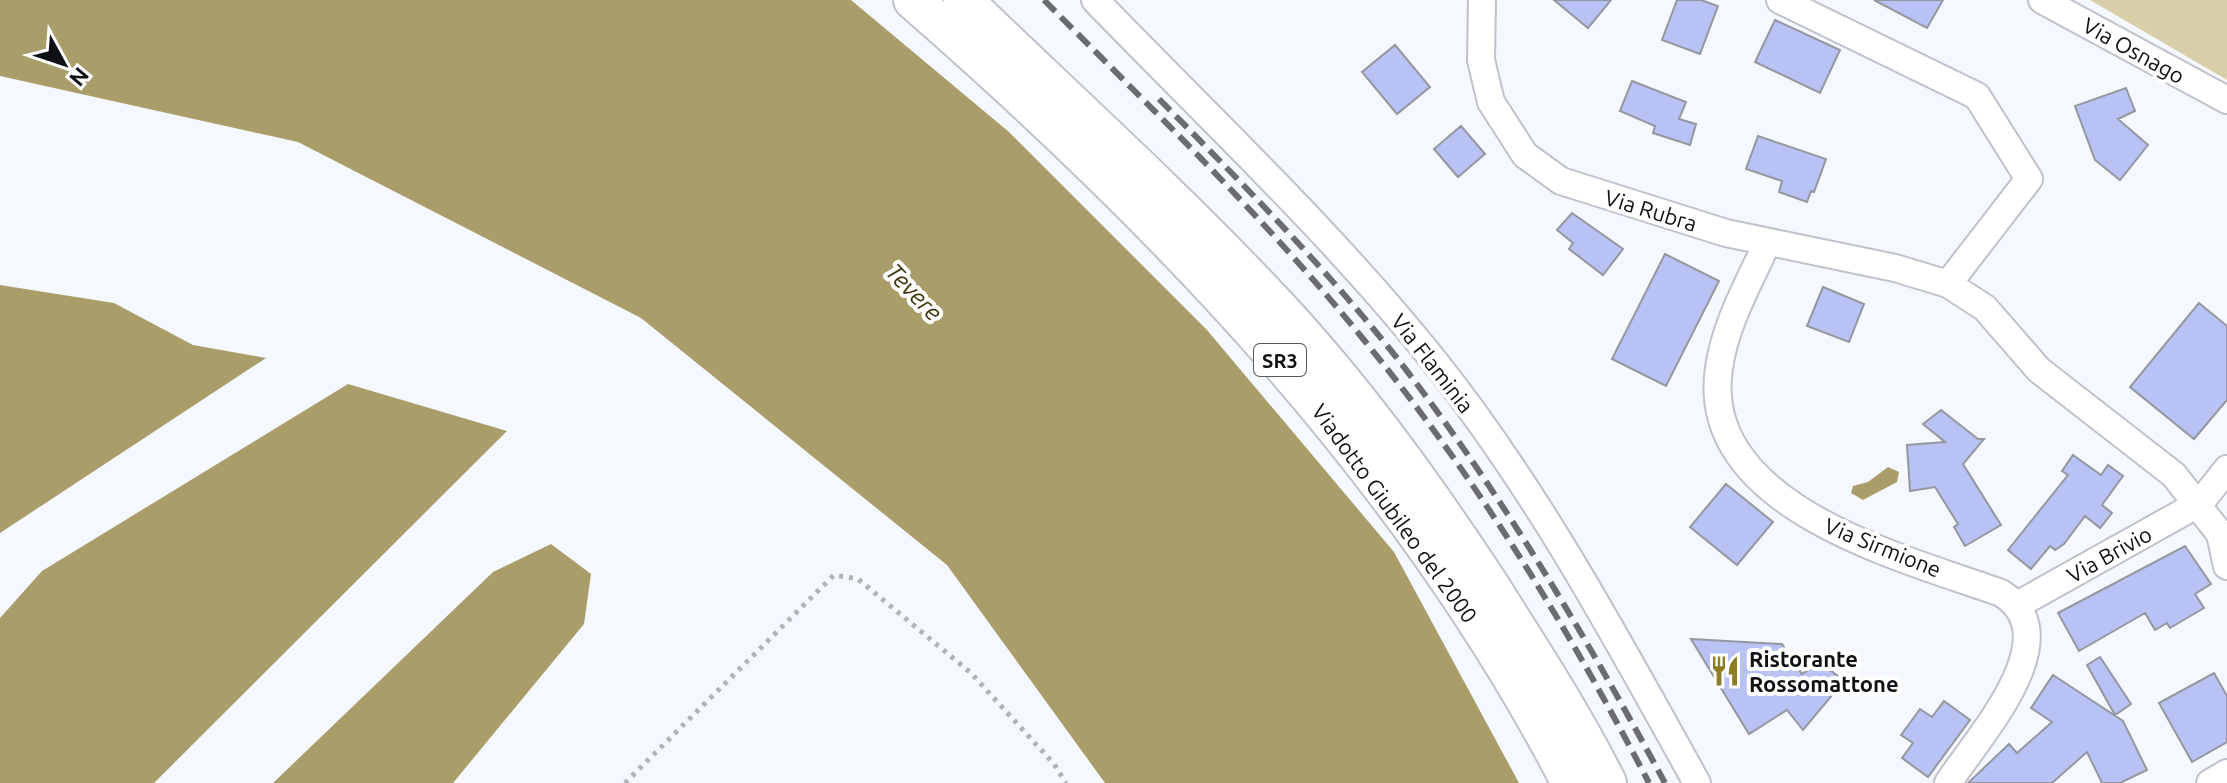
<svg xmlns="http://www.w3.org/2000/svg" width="2227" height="783" font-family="Ubuntu,sans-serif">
	<rect width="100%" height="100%" fill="#f6f8ff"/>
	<path fill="#d8cfaa" d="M 2090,0 L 2227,0 L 2227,80 Z"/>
	<path fill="#a99d6a" d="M 0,0 L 851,0 L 1009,132 L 1207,330 L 1394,552 L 1519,783 L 1105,783 L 947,565 L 641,318 L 298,142 L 0,76 Z
		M 0,285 L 114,303 L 193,345 L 266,358 L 0,533 Z
		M 348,384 L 507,431 L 154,783 L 0,783 L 0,618 L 42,571 Z
		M 1888,467 L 1899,472 L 1897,482 L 1863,500 L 1851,493 L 1853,486 L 1868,482 Z
		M 551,544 L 591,574 L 584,624 L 453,783 L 273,783 L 493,572 Z"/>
	<path fill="#b9c2f4" stroke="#95979f" stroke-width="2" d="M 1554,0 L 1611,0 L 1588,28 Z
		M 1677,0 L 1701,0 L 1718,6 L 1700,54 L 1662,40 Z
		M 1874,0 L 1943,0 L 1927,28 Z
		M 1775,20 L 1840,50 L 1820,93 L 1755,62 Z
		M 1395,45 L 1430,87 L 1397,114 L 1362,72 Z
		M 1632,81 L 1686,102 L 1679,119 L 1696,124 L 1690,145 L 1653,133 L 1655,126 L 1620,111 Z
		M 2126,88 L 2135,111 L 2118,119 L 2148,145 L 2120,180 L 2095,160 L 2075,106 Z
		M 1461,126 L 1485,154 L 1458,177 L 1434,149 Z
		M 1758,136 L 1826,159 L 1814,192 L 1811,191 L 1807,202 L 1779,192 L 1782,181 L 1746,169 Z
		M 1572,213 L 1623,249 L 1603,275 L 1569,249 L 1573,243 L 1557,230 Z
		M 1665,254 L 1719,281 L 1666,386 L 1612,359 Z
		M 1823,287 L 1864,304 L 1849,342 L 1807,326 Z
		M 2199,303 L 2227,326 L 2227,400 L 2194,439 L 2130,387 Z
		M 1941,410 L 1978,439 L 1984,439 L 1963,464 L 2001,525 L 1965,546 L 1954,527 L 1958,524 L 1935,487 L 1910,491 L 1907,445 L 1945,442 L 1923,424 Z
		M 2073,455 L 2101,475 L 2108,465 L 2123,476 L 2102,505 L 2112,513 L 2100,528 L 2085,516 L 2064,544 L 2055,550 L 2050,546 L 2031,569 L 2008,550 L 2068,475 L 2062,471 Z
		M 1726,484 L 1773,522 L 1737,565 L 1690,527 Z
		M 2185,546 L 2211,584 L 2195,594 L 2204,608 L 2170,628 L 2167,623 L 2155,630 L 2145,613 L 2079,651 L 2058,613 Z
		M 1691,639 L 1782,644 L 1802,674 L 1820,662 L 1844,681 L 1803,730 L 1787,710 L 1749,734 Z
		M 2100,657 L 2131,704 L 2115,715 L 2087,665 Z
		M 2214,673 L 2227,696 L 2227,742 L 2192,762 L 2159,703 Z
		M 2053,675 L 2123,721 L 2147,770 L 2120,783 L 2102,783 L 2087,752 L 2052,783 L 1968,783 L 2009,744 L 2017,753 L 2052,722 L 2031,708 Z
		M 1944,701 L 1970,720 L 1928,777 L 1902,758 L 1913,743 L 1901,735 L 1920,709 L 1932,717 Z"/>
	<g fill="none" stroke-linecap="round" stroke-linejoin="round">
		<g stroke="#c0c2cb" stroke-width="30">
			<path id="minor" d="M 1095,0 C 1208,117 1329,230 1431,357 C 1536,488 1616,637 1697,783
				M 1482,0 L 1481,60 L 1491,102 L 1525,155 L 1561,181 L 1726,233 L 1895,268 L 1948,284 L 2029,179 L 1977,96 L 1780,0
				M 2042,0 L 2227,100
				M 1767,243 C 1749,283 1725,324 1719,368 C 1698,507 1904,558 2001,593 C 2072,636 1977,738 1948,783
				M 1948,284 L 1985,308 L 2039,370 L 2174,475 L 2220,534 L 2227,566
				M 2019,604 L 2200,503 L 2227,469
				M 2210,783 L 2227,773"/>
		</g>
		<g stroke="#c0c2cb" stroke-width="42">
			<path id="highway" d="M 913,0 C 1170,224 1413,477 1571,783
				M 963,0 C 1064,98 1169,192 1266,295 C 1350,383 1423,484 1490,586 C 1531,651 1573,715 1607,783"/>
		</g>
		<path stroke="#b1b3b8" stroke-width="5" stroke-dasharray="4 6" stroke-linecap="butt" d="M 625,783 L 834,575 L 858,579 L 971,673 L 1054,764 L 1066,783"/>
		<use href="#minor" stroke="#fff" stroke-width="26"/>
		<use href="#highway" stroke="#fff" stroke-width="38"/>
		<path stroke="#6b6c71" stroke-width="6" stroke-dasharray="16 8" stroke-linecap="butt" d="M 1044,0 C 1153,110 1266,219 1364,340 C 1476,477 1568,627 1649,783
			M 1159,99 C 1240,181 1321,263 1393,353 C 1498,487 1584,633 1665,783"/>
	</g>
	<defs>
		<g id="restaurant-bare" transform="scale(2.4)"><path d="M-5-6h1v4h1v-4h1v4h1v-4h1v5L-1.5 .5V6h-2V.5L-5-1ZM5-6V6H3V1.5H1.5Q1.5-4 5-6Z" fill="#8f7d23" stroke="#fff" stroke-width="2.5" paint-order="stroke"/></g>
	</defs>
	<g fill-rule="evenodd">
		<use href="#restaurant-bare" x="1725" y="671"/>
	</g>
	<g text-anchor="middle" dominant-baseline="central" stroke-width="8" stroke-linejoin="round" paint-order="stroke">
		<rect fill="#fff" stroke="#58585a" stroke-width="2" x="1254" y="344" width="52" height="32" rx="6"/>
		<g font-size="20" font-weight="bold" fill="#101114">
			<text x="1280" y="360">SR3</text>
		</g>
		<g font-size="22" fill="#101114" stroke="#fff">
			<text transform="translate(2134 50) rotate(29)">Via Osnago</text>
			<text transform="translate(1651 210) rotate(17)">Via Rubra</text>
			<text transform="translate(1433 363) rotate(52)">Via Flaminia</text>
			<text transform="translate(1395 513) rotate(54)">Viadotto Giubileo del 2000</text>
			<text transform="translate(1883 547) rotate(22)">Via Sirmione</text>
			<text transform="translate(2109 554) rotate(-29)">Via Brivio</text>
		</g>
		<g font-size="22" font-weight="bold" fill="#101114" stroke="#fff" text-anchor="start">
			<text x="1749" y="658">Ristorante<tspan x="1749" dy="25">Rossomattone</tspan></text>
		</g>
		<g font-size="24" font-style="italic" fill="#3e3509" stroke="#fff">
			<text transform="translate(914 292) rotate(46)">Tevere</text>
		</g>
	</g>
	<g transform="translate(64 64) rotate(130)" stroke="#ffffff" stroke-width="6" paint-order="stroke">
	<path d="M0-6L14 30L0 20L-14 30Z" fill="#101114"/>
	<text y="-12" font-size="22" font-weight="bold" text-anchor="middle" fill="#101114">N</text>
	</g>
</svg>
